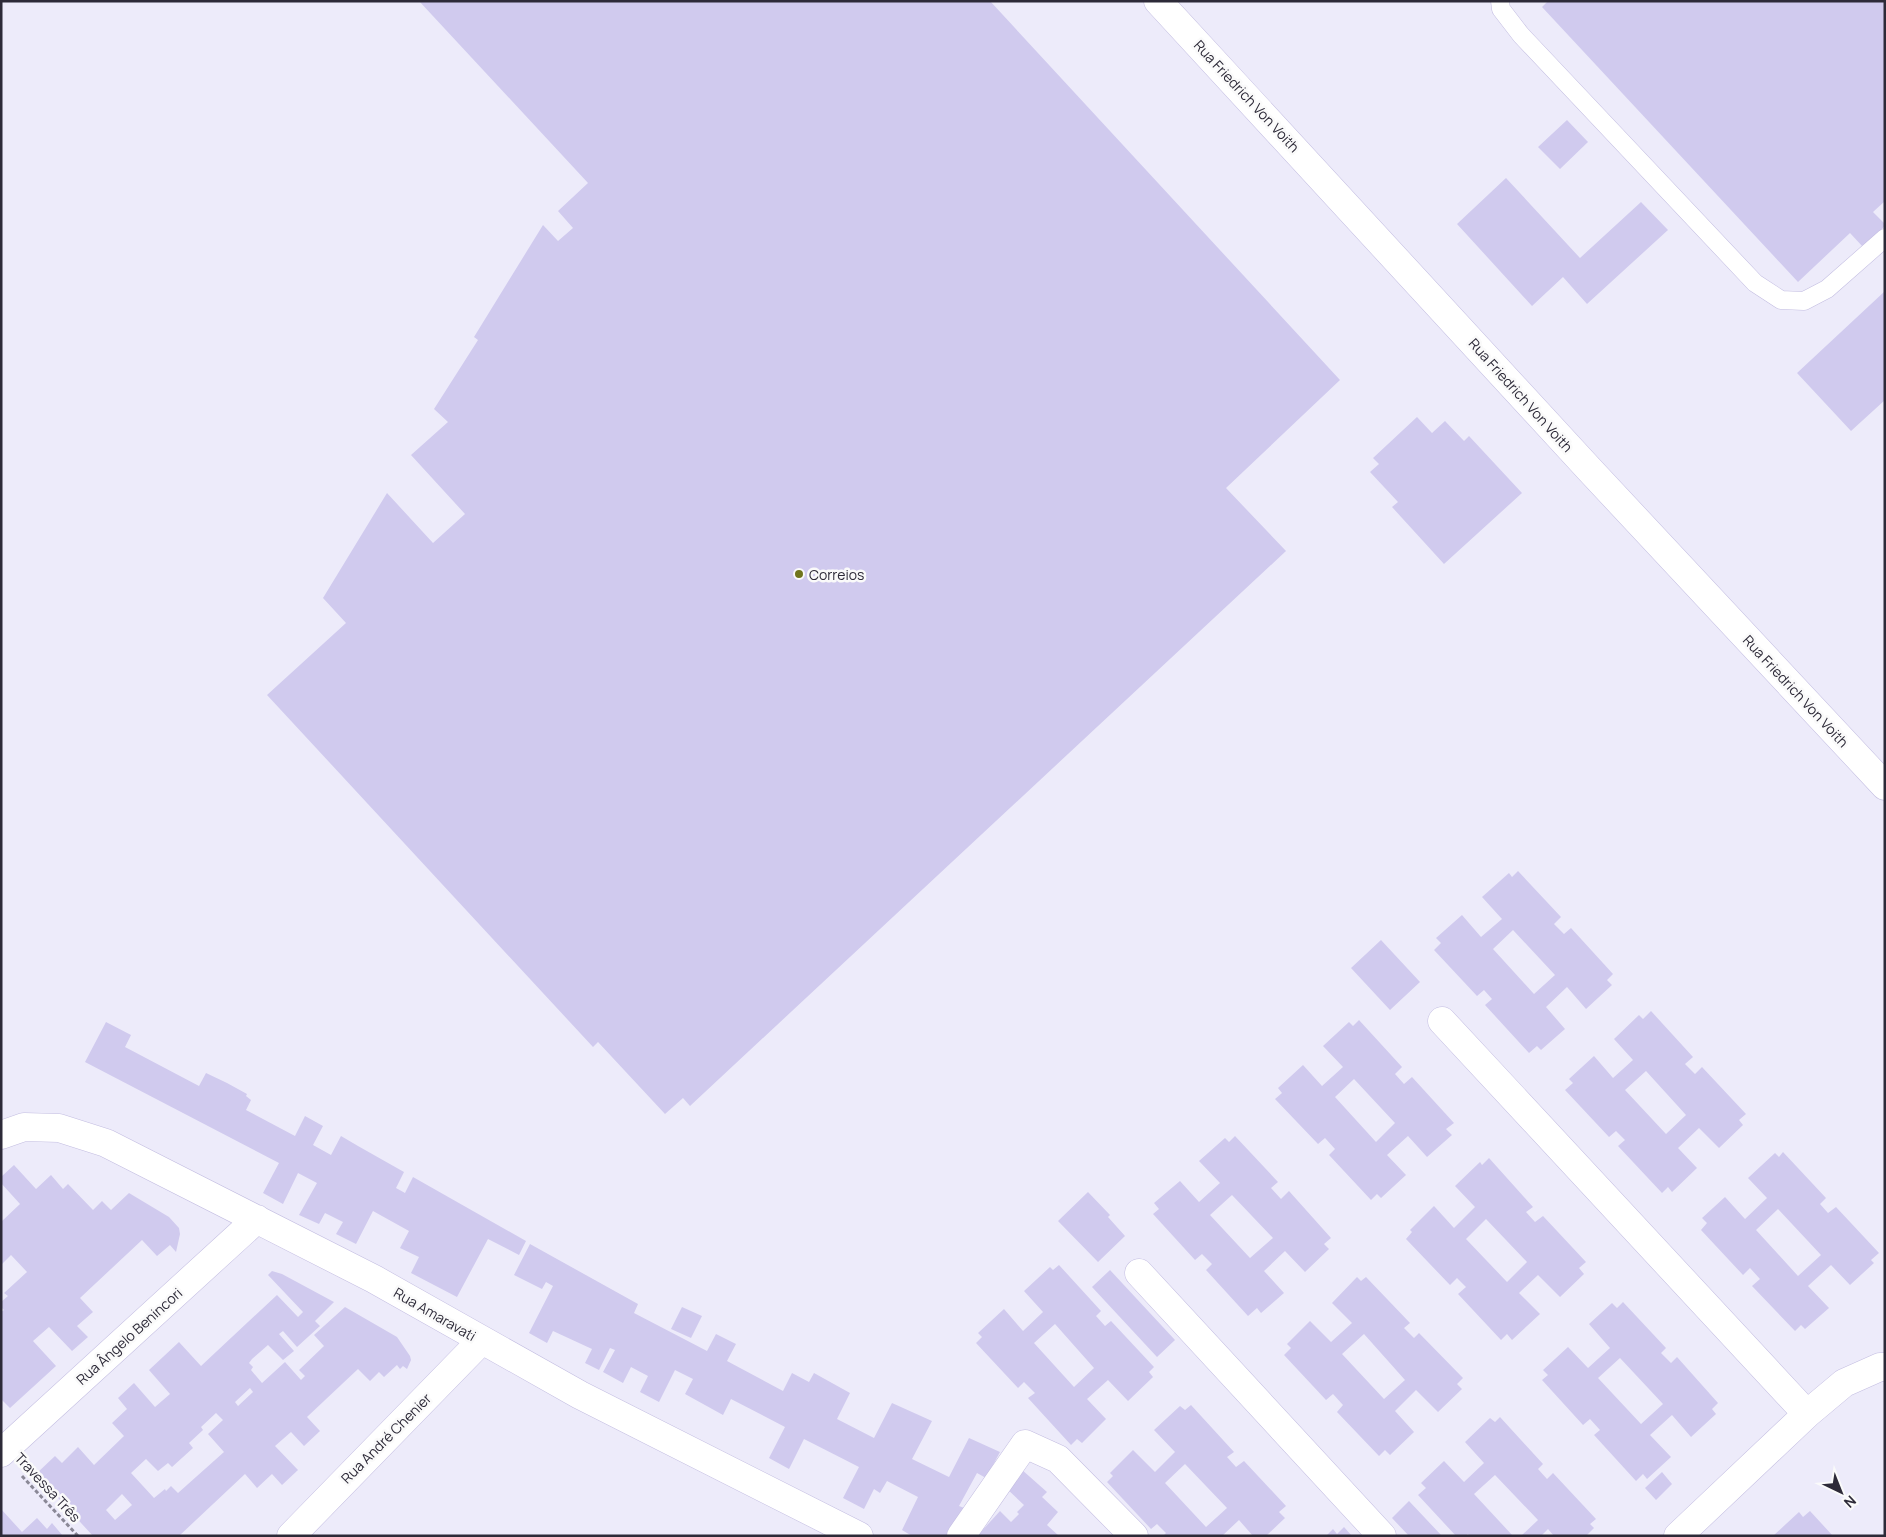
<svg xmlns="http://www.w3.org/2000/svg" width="1886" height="1537" font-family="Manrope,sans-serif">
	<rect width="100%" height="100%" fill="#edebfa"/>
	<path fill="#d0caee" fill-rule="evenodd" d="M 419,1 L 990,1 L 1340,380 L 1226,488 L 1286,551 L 690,1106 L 683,1098 L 665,1114 L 598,1042 L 593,1047 L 267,695 L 346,623 L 323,598 L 387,493 L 433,543 L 465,514 L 411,455 L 448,422 L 434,409 L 478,340 L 474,337 L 543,225 L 558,241 L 573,228 L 558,211 L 588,183 Z
		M 1548,1 L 1885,1 L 1885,201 L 1873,212 L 1885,224 L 1885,226 L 1863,247 L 1850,233 L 1798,282 L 1542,7 Z
		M 1567,120 L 1588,142 L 1560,169 L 1538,147 Z
		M 1506,178 L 1580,258 L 1641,202 L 1668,230 L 1587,304 L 1563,277 L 1532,306 L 1457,224 Z
		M 1885,291 L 1885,400 L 1851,431 L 1797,373 Z
		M 1417,417 L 1432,433 L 1445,421 L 1464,441 L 1469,436 L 1522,493 L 1444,564 L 1392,507 L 1398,502 L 1370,472 L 1379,464 L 1373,458 Z
		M 1518,871 L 1561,917 L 1554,924 L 1564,934 L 1571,928 L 1613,974 L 1607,980 L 1612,985 L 1586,1009 L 1567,987 L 1546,1007 L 1565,1029 L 1541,1050 L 1537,1046 L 1529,1053 L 1485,1005 L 1492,999 L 1484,990 L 1477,996 L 1434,950 L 1441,943 L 1436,938 L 1462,915 L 1481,937 L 1502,919 L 1482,897 L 1509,873 L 1512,877 ZM 1513,930 L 1555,975 L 1534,994 L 1493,949 Z
		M 1381,940 L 1420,982 L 1390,1010 L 1351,968 Z
		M 1651,1011 L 1693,1057 L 1685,1064 L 1695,1074 L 1702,1067 L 1746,1114 L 1739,1120 L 1743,1125 L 1719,1148 L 1699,1128 L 1678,1148 L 1697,1168 L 1672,1192 L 1668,1187 L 1662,1193 L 1618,1146 L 1625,1140 L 1616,1131 L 1609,1137 L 1565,1090 L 1573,1083 L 1569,1079 L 1594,1056 L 1613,1078 L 1633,1060 L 1614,1039 L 1639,1015 L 1643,1019 ZM 1646,1071 L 1686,1115 L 1666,1134 L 1625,1090 Z
		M 1359,1020 L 1402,1067 L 1395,1074 L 1404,1084 L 1412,1077 L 1454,1123 L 1446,1129 L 1452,1135 L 1427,1157 L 1408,1136 L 1387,1155 L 1406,1175 L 1381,1198 L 1377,1194 L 1371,1200 L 1329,1155 L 1335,1149 L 1325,1138 L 1318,1144 L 1275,1099 L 1282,1093 L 1278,1088 L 1303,1065 L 1322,1086 L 1343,1067 L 1323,1046 L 1349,1022 L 1353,1026 ZM 1354,1079 L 1395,1123 L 1376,1142 L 1335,1097 Z
		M 106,1022 L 131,1035 L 125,1047 L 199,1086 L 206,1073 L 227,1083 L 247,1094 L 246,1096 L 251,1100 L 246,1110 L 295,1136 L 305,1116 L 323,1126 L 313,1145 L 331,1155 L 341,1136 L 358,1146 L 404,1172 L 396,1188 L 405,1193 L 413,1177 L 526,1241 L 519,1255 L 488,1239 L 457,1297 L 411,1273 L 419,1257 L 400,1248 L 409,1231 L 373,1211 L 356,1244 L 336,1234 L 343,1222 L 325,1213 L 319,1224 L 299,1215 L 317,1183 L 298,1173 L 283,1204 L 263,1193 L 279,1163 L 85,1062 Z
		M 1235,1136 L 1278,1182 L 1271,1188 L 1281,1199 L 1289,1191 L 1331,1238 L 1324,1244 L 1329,1249 L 1305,1272 L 1285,1251 L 1264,1271 L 1284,1293 L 1261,1313 L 1257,1308 L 1248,1316 L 1206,1270 L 1212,1264 L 1202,1254 L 1195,1260 L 1153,1214 L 1159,1209 L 1154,1203 L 1180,1181 L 1199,1202 L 1220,1183 L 1199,1161 L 1225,1138 L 1229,1142 ZM 1232,1195 L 1273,1238 L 1250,1258 L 1210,1215 Z
		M 1783,1152 L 1826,1198 L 1820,1204 L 1828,1213 L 1836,1207 L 1879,1253 L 1871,1260 L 1874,1263 L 1850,1285 L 1831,1265 L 1808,1286 L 1829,1308 L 1805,1329 L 1801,1325 L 1795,1331 L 1752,1286 L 1760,1279 L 1750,1268 L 1743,1275 L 1701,1230 L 1707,1223 L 1702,1218 L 1725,1197 L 1745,1219 L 1767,1198 L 1748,1178 L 1775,1153 L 1779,1157 ZM 1778,1209 L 1821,1255 L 1798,1276 L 1756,1230 Z
		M 1489,1158 L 1533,1207 L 1526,1212 L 1535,1222 L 1543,1216 L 1586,1262 L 1579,1268 L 1584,1274 L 1560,1297 L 1538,1275 L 1519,1293 L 1540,1314 L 1512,1340 L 1507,1334 L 1501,1340 L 1458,1294 L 1466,1287 L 1457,1278 L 1450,1285 L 1406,1239 L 1412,1232 L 1410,1230 L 1434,1206 L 1454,1228 L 1475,1207 L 1455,1186 L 1480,1162 L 1482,1165 ZM 1486,1219 L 1527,1262 L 1507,1282 L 1466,1239 Z
		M 14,1165 L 36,1189 L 51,1175 L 63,1189 L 68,1184 L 93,1210 L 102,1201 L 111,1210 L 129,1193 L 169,1217 L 179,1228 L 180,1234 L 176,1252 L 170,1245 L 157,1256 L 142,1240 L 80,1298 L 93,1312 L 77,1326 L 88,1337 L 72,1351 L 49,1327 L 33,1341 L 56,1366 L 10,1408 L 1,1399 L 1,1312 L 4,1310 L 1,1307 L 1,1302 L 8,1296 L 4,1293 L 27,1272 L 11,1255 L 1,1265 L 1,1222 L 20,1204 L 1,1183 L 1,1177 Z
		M 1088,1192 L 1110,1215 L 1108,1217 L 1125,1236 L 1098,1262 L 1058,1221 Z
		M 530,1244 L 638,1304 L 634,1313 L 707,1351 L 716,1334 L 736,1344 L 727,1361 L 783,1391 L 792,1373 L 809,1382 L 814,1373 L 850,1393 L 837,1419 L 874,1438 L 892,1403 L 932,1421 L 912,1459 L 949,1477 L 969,1438 L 1000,1452 L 986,1478 L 977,1473 L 959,1506 L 967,1509 L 962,1536 L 912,1536 L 902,1530 L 918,1497 L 887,1481 L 880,1493 L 874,1489 L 864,1509 L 843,1498 L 859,1467 L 804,1439 L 789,1469 L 769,1458 L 785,1427 L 731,1399 L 723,1415 L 685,1394 L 693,1379 L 675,1370 L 659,1402 L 640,1392 L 648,1376 L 631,1367 L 623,1383 L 603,1372 L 615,1350 L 610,1348 L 599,1370 L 585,1363 L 592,1349 L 553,1331 L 547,1343 L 529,1333 L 553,1286 L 546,1282 L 542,1289 L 514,1275 Z
		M 1059,1265 L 1101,1311 L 1096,1316 L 1105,1326 L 1111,1321 L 1154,1367 L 1149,1372 L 1153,1377 L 1128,1401 L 1108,1380 L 1087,1399 L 1106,1419 L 1082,1443 L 1077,1439 L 1071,1445 L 1028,1398 L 1035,1393 L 1024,1382 L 1018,1388 L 976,1343 L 982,1337 L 978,1333 L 1004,1309 L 1023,1331 L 1043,1312 L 1024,1291 L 1050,1267 L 1053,1270 ZM 1055,1324 L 1094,1368 L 1074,1387 L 1034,1343 Z
		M 1110,1270 L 1175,1340 L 1157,1357 L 1092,1287 Z
		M 272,1271 L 282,1274 L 334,1302 L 315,1321 L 320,1326 L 297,1347 L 283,1331 L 279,1334 L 294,1351 L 283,1360 L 268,1345 L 252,1359 L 249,1363 L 253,1367 L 251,1370 L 262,1383 L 285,1362 L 301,1380 L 305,1376 L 299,1370 L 324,1346 L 314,1335 L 345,1307 L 397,1337 L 410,1356 L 411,1360 L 407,1369 L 403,1366 L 400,1369 L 397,1365 L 384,1377 L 379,1372 L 370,1381 L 358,1369 L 307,1417 L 320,1431 L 304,1446 L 291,1432 L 275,1446 L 298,1470 L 282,1485 L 272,1474 L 257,1488 L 245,1474 L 179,1536 L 93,1536 L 36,1474 L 55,1456 L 62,1463 L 78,1447 L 94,1465 L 124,1436 L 112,1423 L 127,1409 L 118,1398 L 134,1383 L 155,1407 L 170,1394 L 149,1370 L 179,1342 L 201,1366 L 277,1295 L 298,1317 L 303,1312 L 268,1275 ZM 250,1388 L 253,1392 L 238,1406 L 235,1402 ZM 216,1413 L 223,1420 L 208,1434 L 224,1452 L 178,1493 L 171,1486 L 166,1491 L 165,1489 L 154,1498 L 131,1473 L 146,1459 L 158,1471 L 168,1463 L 172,1467 L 193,1448 L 189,1443 L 203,1430 L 201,1427 ZM 122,1494 L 132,1505 L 115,1520 L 106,1510 Z
		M 1357,1277 L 1361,1281 L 1366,1277 L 1410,1323 L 1404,1328 L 1414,1338 L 1419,1333 L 1463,1378 L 1457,1384 L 1462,1389 L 1438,1412 L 1416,1390 L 1395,1411 L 1414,1432 L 1390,1455 L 1385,1450 L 1379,1456 L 1337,1412 L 1343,1405 L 1333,1394 L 1326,1400 L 1284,1355 L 1291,1348 L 1287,1344 L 1310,1321 L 1331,1342 L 1352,1323 L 1332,1303 ZM 1364,1334 L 1405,1380 L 1384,1399 L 1342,1354 Z
		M 1623,1302 L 1666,1348 L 1661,1353 L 1671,1363 L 1677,1357 L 1718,1403 L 1712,1409 L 1716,1414 L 1691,1437 L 1672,1415 L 1650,1435 L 1671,1457 L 1647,1479 L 1643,1474 L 1636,1481 L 1594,1435 L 1600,1430 L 1590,1419 L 1583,1425 L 1542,1380 L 1548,1375 L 1543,1370 L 1568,1347 L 1588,1368 L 1610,1348 L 1589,1324 L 1612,1303 L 1617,1308 ZM 1620,1358 L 1663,1404 L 1641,1424 L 1598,1378 Z
		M 682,1307 L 702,1316 L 691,1338 L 671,1329 Z
		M 1191,1405 L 1234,1452 L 1227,1457 L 1236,1467 L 1244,1461 L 1286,1506 L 1279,1512 L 1285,1518 L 1266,1536 L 1253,1536 L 1239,1520 L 1222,1536 L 1163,1536 L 1166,1533 L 1157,1524 L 1151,1529 L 1107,1482 L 1113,1476 L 1110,1473 L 1133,1450 L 1155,1472 L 1175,1452 L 1154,1430 L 1180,1406 L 1185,1410 ZM 1185,1464 L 1227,1508 L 1206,1527 L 1165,1483 Z
		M 1500,1417 L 1543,1464 L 1538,1469 L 1547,1479 L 1553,1473 L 1596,1519 L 1590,1524 L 1594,1528 L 1586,1536 L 1554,1536 L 1548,1529 L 1541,1536 L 1521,1536 L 1538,1520 L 1495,1475 L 1474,1494 L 1513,1536 L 1469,1536 L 1468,1534 L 1466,1536 L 1456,1536 L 1418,1495 L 1426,1488 L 1421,1483 L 1444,1461 L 1464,1482 L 1484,1463 L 1465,1442 L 1490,1418 L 1495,1422 Z
		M 1021,1469 L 1047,1492 L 1042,1497 L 1058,1512 L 1047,1525 L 1059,1536 L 966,1536 L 972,1527 L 979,1534 L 1000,1511 L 1011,1522 L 1019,1514 L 1017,1512 L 1024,1505 L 1005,1487 Z
		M 1662,1472 L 1672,1484 L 1656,1500 L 1645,1488 Z
		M 1409,1501 L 1442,1536 L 1409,1536 L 1392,1518 Z
		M 1,1509 L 22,1532 L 37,1518 L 47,1529 L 52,1523 L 63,1536 L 1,1536 Z
		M 1810,1511 L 1833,1536 L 1773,1536 L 1799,1512 L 1803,1517 Z
		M 1344,1527 L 1352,1536 L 1326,1536 L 1333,1529 L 1337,1534 Z"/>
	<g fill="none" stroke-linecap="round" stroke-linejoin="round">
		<g stroke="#c3bde1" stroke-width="19">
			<path id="service" d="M 1500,1 L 1501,9 L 1521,35 L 1755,283 L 1781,300 L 1804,301 L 1827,289 L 1885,238"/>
		</g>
		<g stroke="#c3bde1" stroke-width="29">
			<path id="pedestrian" d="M 961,1536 L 1025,1444 L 1058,1459 L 1134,1536"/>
		</g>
		<g stroke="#c3bde1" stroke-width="29">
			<path id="minor" d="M 1158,1 L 1589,469 L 1885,786
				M 1442,1021 L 1807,1414
				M 1,1135 L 24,1127 L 59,1128 L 106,1143 L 374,1279 L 580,1395 L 859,1536
				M 1139,1273 L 1382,1536
				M 1,1453 L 257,1219
				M 291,1536 L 482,1340
				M 1678,1536 L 1807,1414 L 1844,1383 L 1880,1367 L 1885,1367"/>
		</g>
		<path stroke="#8a8896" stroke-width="3" stroke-dasharray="4 2.5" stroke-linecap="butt" d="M 22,1476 L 78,1536"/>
		<use href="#service" stroke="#fff" stroke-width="18"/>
		<use href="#pedestrian" stroke="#fff" stroke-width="28"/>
		<use href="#minor" stroke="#fff" stroke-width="28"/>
	</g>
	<circle fill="#70751d" stroke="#fafafa" stroke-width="2" cx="799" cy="574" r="5"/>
	<g text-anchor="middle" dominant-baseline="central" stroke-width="5" stroke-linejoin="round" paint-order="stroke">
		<g font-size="14" fill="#2d2a38" stroke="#fafafa">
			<text transform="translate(1247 96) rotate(47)">Rua Friedrich Von Voith</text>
			<text transform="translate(1521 395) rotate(48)">Rua Friedrich Von Voith</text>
			<text transform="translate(1796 691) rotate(47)">Rua Friedrich Von Voith</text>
			<text transform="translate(435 1314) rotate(30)">Rua Amaravati</text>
			<text transform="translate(129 1336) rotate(-42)">Rua Ângelo Benincori</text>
			<text transform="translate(386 1438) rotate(-45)">Rua André Chenier</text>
			<text transform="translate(48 1487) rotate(47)">Travessa Três</text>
		</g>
		<g font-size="14" fill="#2d2a38" stroke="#fafafa" text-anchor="start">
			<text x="809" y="574">Correios</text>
		</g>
	</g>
	<rect width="1886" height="1537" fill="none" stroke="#2d2a38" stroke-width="5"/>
	<g transform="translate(1841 1492) rotate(137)" stroke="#fafafa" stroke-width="4" paint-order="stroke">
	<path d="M0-4L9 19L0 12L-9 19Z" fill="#2d2a38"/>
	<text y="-8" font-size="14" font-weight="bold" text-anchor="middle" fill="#2d2a38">N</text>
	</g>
</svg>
